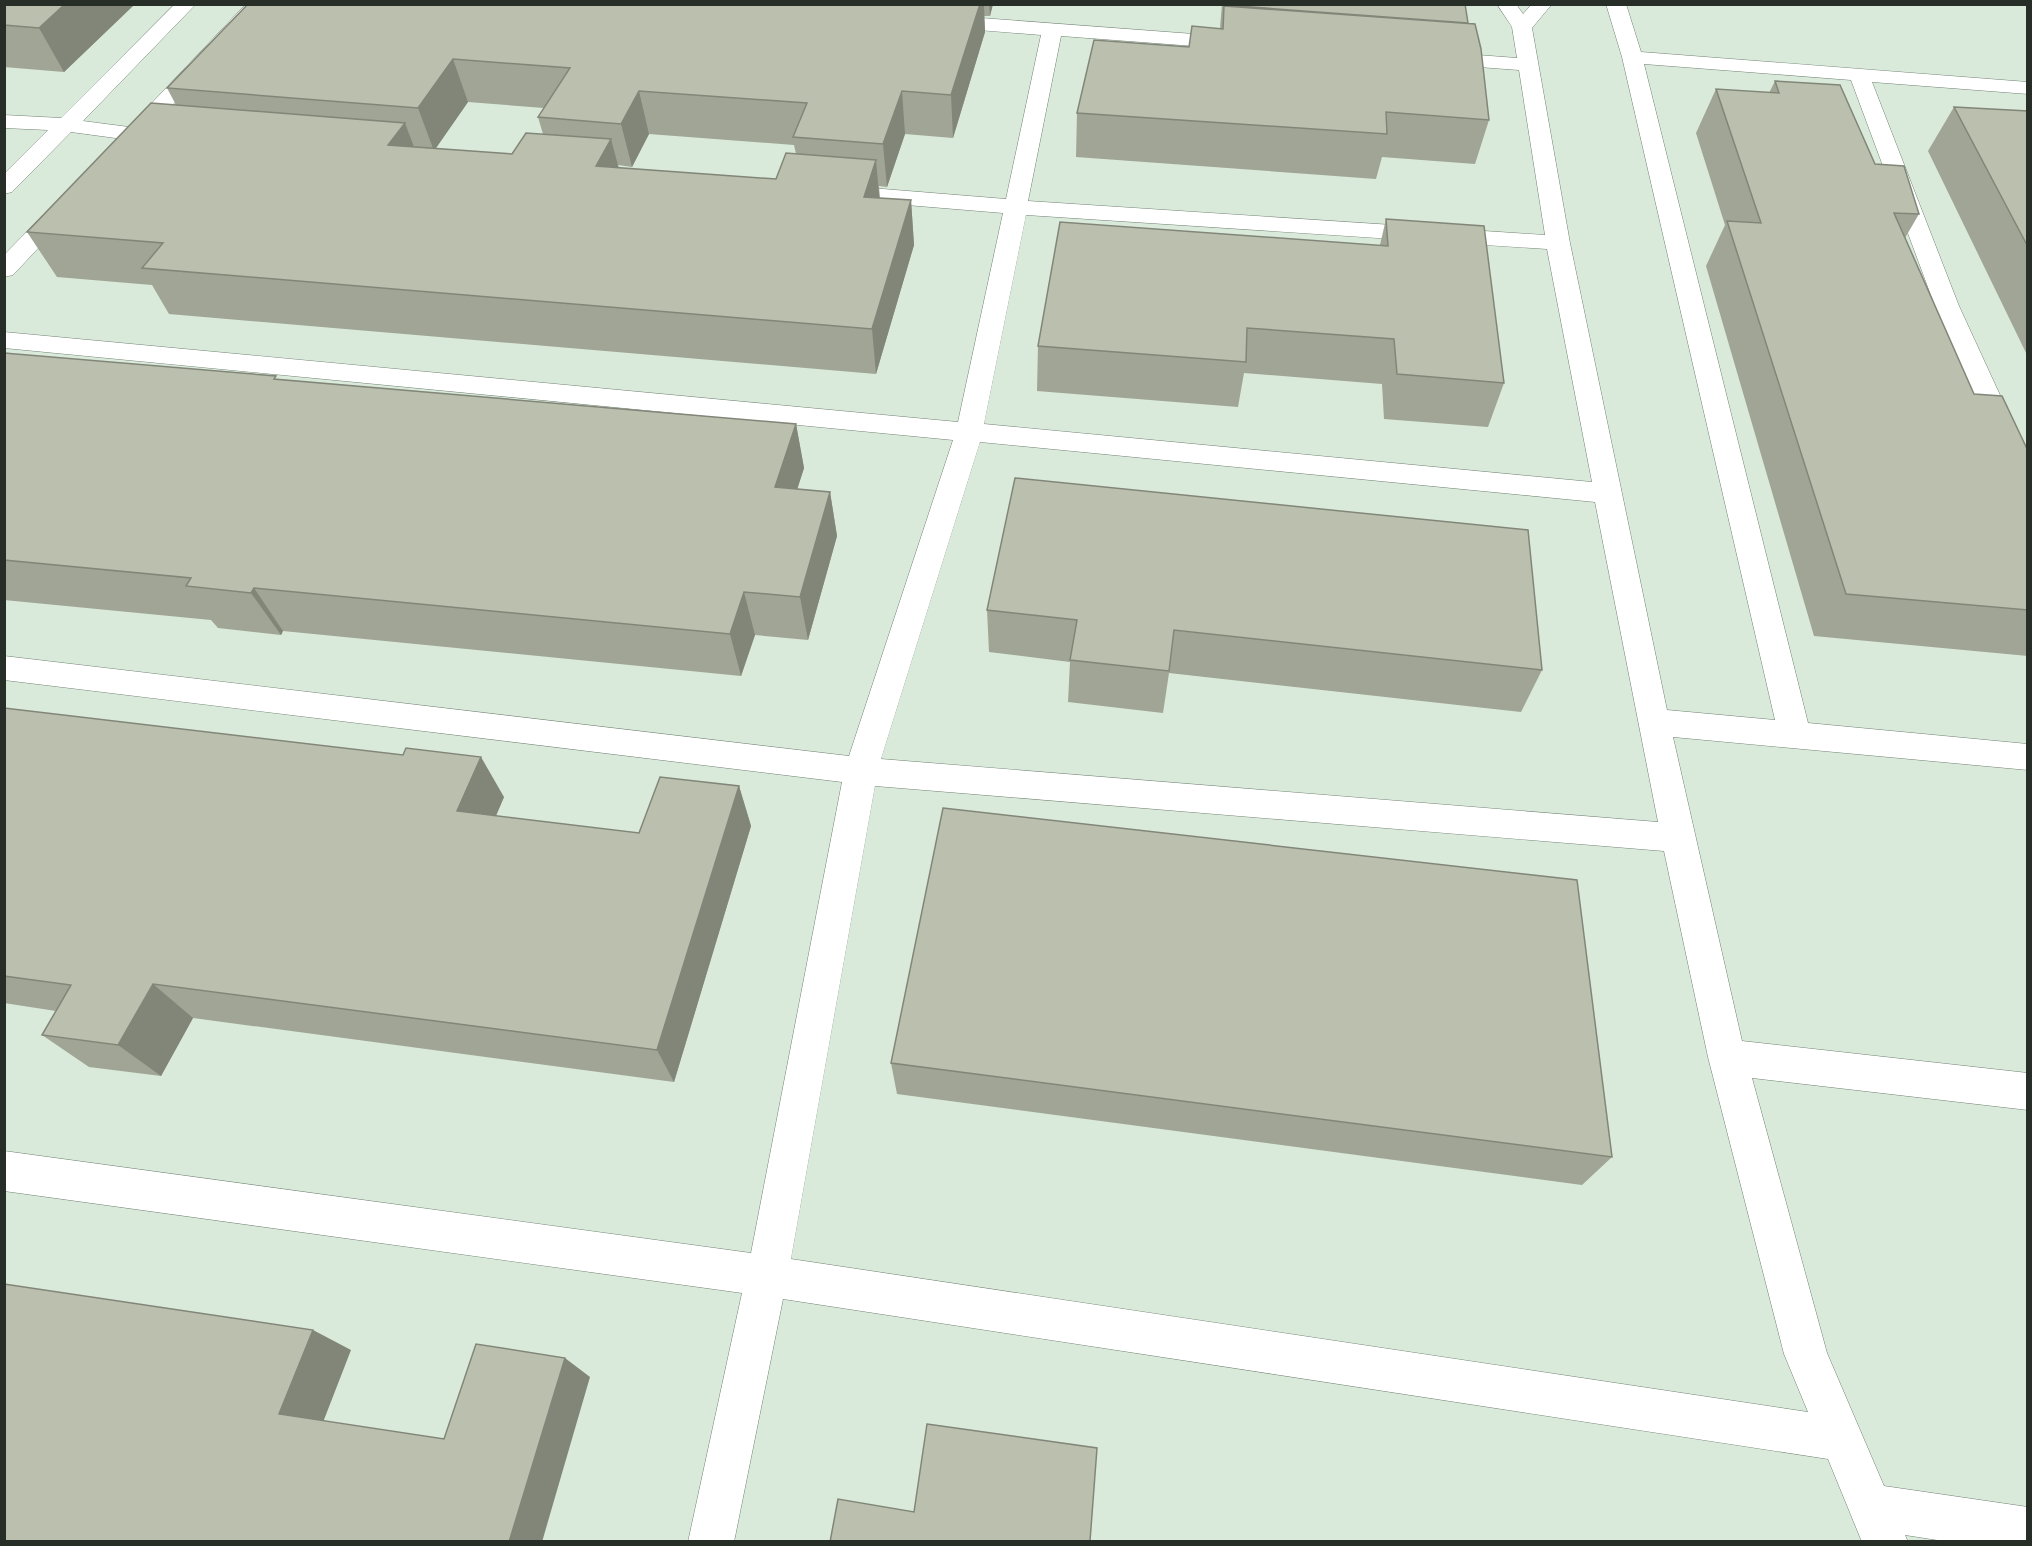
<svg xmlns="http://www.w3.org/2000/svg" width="2032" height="1546" font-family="Commissioner,sans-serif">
	<rect width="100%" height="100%" fill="#d9e9da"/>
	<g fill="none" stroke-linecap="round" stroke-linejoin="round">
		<g stroke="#738274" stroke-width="1">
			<path id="minor" d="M 175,4 L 196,4 L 83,121 L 129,127 L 246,4 L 266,4 L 150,129 L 175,133 L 178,138 L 175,143 L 167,145 L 139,141 L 132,143 L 123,139 L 71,132 L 12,192 L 4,194 L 4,174 L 48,130 L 4,128 L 4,115 L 61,118 Z
				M 1497,4 L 1516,4 L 1523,14 L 1532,4 L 1552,4 L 1532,28 L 1570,243 L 1667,710 L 1775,720 L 1622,57 L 1606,4 L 1626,4 L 1641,52 L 2028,82 L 2028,94 L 1872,82 L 1959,306 L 2028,456 L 2028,498 L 2018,495 L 2014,488 L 1935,306 L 1851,80 L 1644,64 L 1808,723 L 2028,744 L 2028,770 L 1673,737 L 1742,1041 L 2028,1073 L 2028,1110 L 1752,1078 L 1827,1353 L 1884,1486 L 2028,1507 L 2028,1542 L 1950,1542 L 1905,1535 L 1908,1542 L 1862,1542 L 1828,1459 L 783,1299 L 734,1542 L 688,1542 L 742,1293 L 4,1191 L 4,1151 L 751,1253 L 842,782 L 4,680 L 4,656 L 849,756 L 953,440 L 4,348 L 4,332 L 958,422 L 1003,213 L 834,199 L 826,197 L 823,192 L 826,187 L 834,185 L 1006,199 L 1041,35 L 941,27 L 934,25 L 931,21 L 934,17 L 941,15 L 1234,37 L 1241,39 L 1244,43 L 1241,47 L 1234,49 L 1061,36 L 1028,201 L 1545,235 L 1519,70 L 1438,64 L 1431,62 L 1428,58 L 1431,54 L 1438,52 L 1517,58 L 1512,27 ZM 1026,215 L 1547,249 L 1592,482 L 984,424 ZM 980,442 L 1595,502 L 1658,822 L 881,759 ZM 875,786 L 1664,851 L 1708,1057 L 1784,1354 L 1808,1412 L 791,1259 Z
				M 63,201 L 71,203 L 75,208 L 71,213 L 13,275 L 4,277 L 4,255 L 55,203 Z"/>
		</g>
		<use href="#minor" fill="#fff" fill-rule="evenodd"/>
	</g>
	<path fill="#a0a595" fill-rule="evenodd" d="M 4,4 L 135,4 L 64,72 L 4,67 Z
		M 248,4 L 993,4 L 990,16 L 984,16 L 985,32 L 953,138 L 905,134 L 887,187 L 879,186 L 880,198 L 911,200 L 914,245 L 876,374 L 169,314 L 152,285 L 57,277 L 27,232 L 176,105 L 167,88 ZM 468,102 L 544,108 L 538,117 L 543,134 L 512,154 L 435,149 ZM 649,134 L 794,145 L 796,154 L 776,179 L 619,168 L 618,165 L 632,167 Z
		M 1222,4 L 1465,4 L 1468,24 L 1489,120 L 1475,164 L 1382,157 L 1376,179 L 1076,157 L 1077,113 L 1220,28 Z
		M 1775,81 L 1875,164 L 1919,214 L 1905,238 L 1974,394 L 2028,451 L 2028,656 L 1814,636 L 1706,266 L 1725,225 L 1696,133 L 1716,89 L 1769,93 Z
		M 1954,107 L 2028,111 L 2028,357 L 1928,151 Z
		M 1386,219 L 1504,383 L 1488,427 L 1384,419 L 1382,384 L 1244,373 L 1238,407 L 1037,391 L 1038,346 L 1380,245 Z
		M 4,353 L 279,380 L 796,424 L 804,468 L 797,489 L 830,492 L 837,536 L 808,640 L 755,635 L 741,676 L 283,631 L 281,635 L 218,628 L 211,620 L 4,600 Z
		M 987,610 L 1542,670 L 1521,712 L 1169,673 L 1163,713 L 1068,702 L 1070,662 L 989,652 Z
		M 4,708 L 504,797 L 496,816 L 639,833 L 739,786 L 751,826 L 674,1082 L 193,1018 L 161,1076 L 89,1067 L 42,1035 L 56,1011 L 4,1003 Z
		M 891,1063 L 1612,1157 L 1582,1185 L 897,1094 Z"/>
	<path fill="#828679" d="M 65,4 L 135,4 L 64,72 L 39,28 Z
		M 980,4 L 984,4 L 985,32 L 953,138 L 951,95 Z
		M 989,4 L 993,4 L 990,16 Z
		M 453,59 L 468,102 L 434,151 L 418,108 Z
		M 639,91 L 649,134 L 632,167 L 621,124 Z
		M 902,91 L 905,134 L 887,187 L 883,144 Z
		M 405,123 L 422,168 L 388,145 Z
		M 611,139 L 623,184 L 596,166 Z
		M 876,160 L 880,205 L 864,197 Z
		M 911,200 L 914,245 L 876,374 L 872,329 Z
		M 796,424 L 804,468 L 784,531 L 775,487 Z
		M 830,492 L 837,536 L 808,640 L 800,597 Z
		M 254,588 L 283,631 L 281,635 L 251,593 Z
		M 744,592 L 755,635 L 741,676 L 730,634 Z
		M 481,757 L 504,797 L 481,850 L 457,811 Z
		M 739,786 L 751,826 L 674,1082 L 657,1050 Z
		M 153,984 L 193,1018 L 161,1076 L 118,1045 Z
		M 313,1330 L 351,1350 L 320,1430 L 279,1414 Z
		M 565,1358 L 590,1377 L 542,1542 L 509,1542 Z"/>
	<path fill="#bac0ad" stroke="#828679" stroke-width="1.5" d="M 4,4 L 65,4 L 39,28 L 4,25 Z
		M 248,4 L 980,4 L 951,95 L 902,91 L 883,144 L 793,137 L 807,103 L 639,91 L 621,124 L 538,117 L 570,68 L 453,59 L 418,108 L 167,88 Z
		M 1465,4 L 1468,23 L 1224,5 L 1224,4 Z
		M 1224,6 L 1475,24 L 1481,49 L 1489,120 L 1386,112 L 1387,134 L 1077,113 L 1094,40 L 1189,47 L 1192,26 L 1223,29 Z
		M 1775,81 L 1840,85 L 1875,164 L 1904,166 L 1919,214 L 1894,213 L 1974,394 L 2002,396 L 2028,451 L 2028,610 L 1846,594 L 1727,221 L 1761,223 L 1716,89 L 1779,93 Z
		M 151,103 L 405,123 L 388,145 L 512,154 L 526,133 L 611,139 L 596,166 L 776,179 L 786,153 L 876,160 L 864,197 L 911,200 L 872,329 L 142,268 L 163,243 L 27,232 Z
		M 1954,107 L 2028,111 L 2028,247 Z
		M 1386,219 L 1484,226 L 1504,383 L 1397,374 L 1394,339 L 1247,328 L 1246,362 L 1038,346 L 1060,222 L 1388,246 Z
		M 4,353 L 276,376 L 274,379 L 796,424 L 775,487 L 830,492 L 800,597 L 744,592 L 730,634 L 254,588 L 251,593 L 186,586 L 191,578 L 4,560 Z
		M 1015,478 L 1528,530 L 1542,670 L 1174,630 L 1169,671 L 1070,660 L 1077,620 L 987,610 Z
		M 4,708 L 403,755 L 406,748 L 481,757 L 457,811 L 639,833 L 660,777 L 739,786 L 657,1050 L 153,984 L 118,1045 L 42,1035 L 71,985 L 4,976 Z
		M 943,808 L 1577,880 L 1612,1157 L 891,1063 Z
		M 4,1284 L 313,1330 L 279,1414 L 444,1439 L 476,1344 L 565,1358 L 509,1542 L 4,1542 Z
		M 927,1424 L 1097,1448 L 1090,1541 L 1095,1542 L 830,1542 L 838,1499 L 914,1512 Z"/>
	<rect width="2032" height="1546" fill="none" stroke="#272d27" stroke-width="12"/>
</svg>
